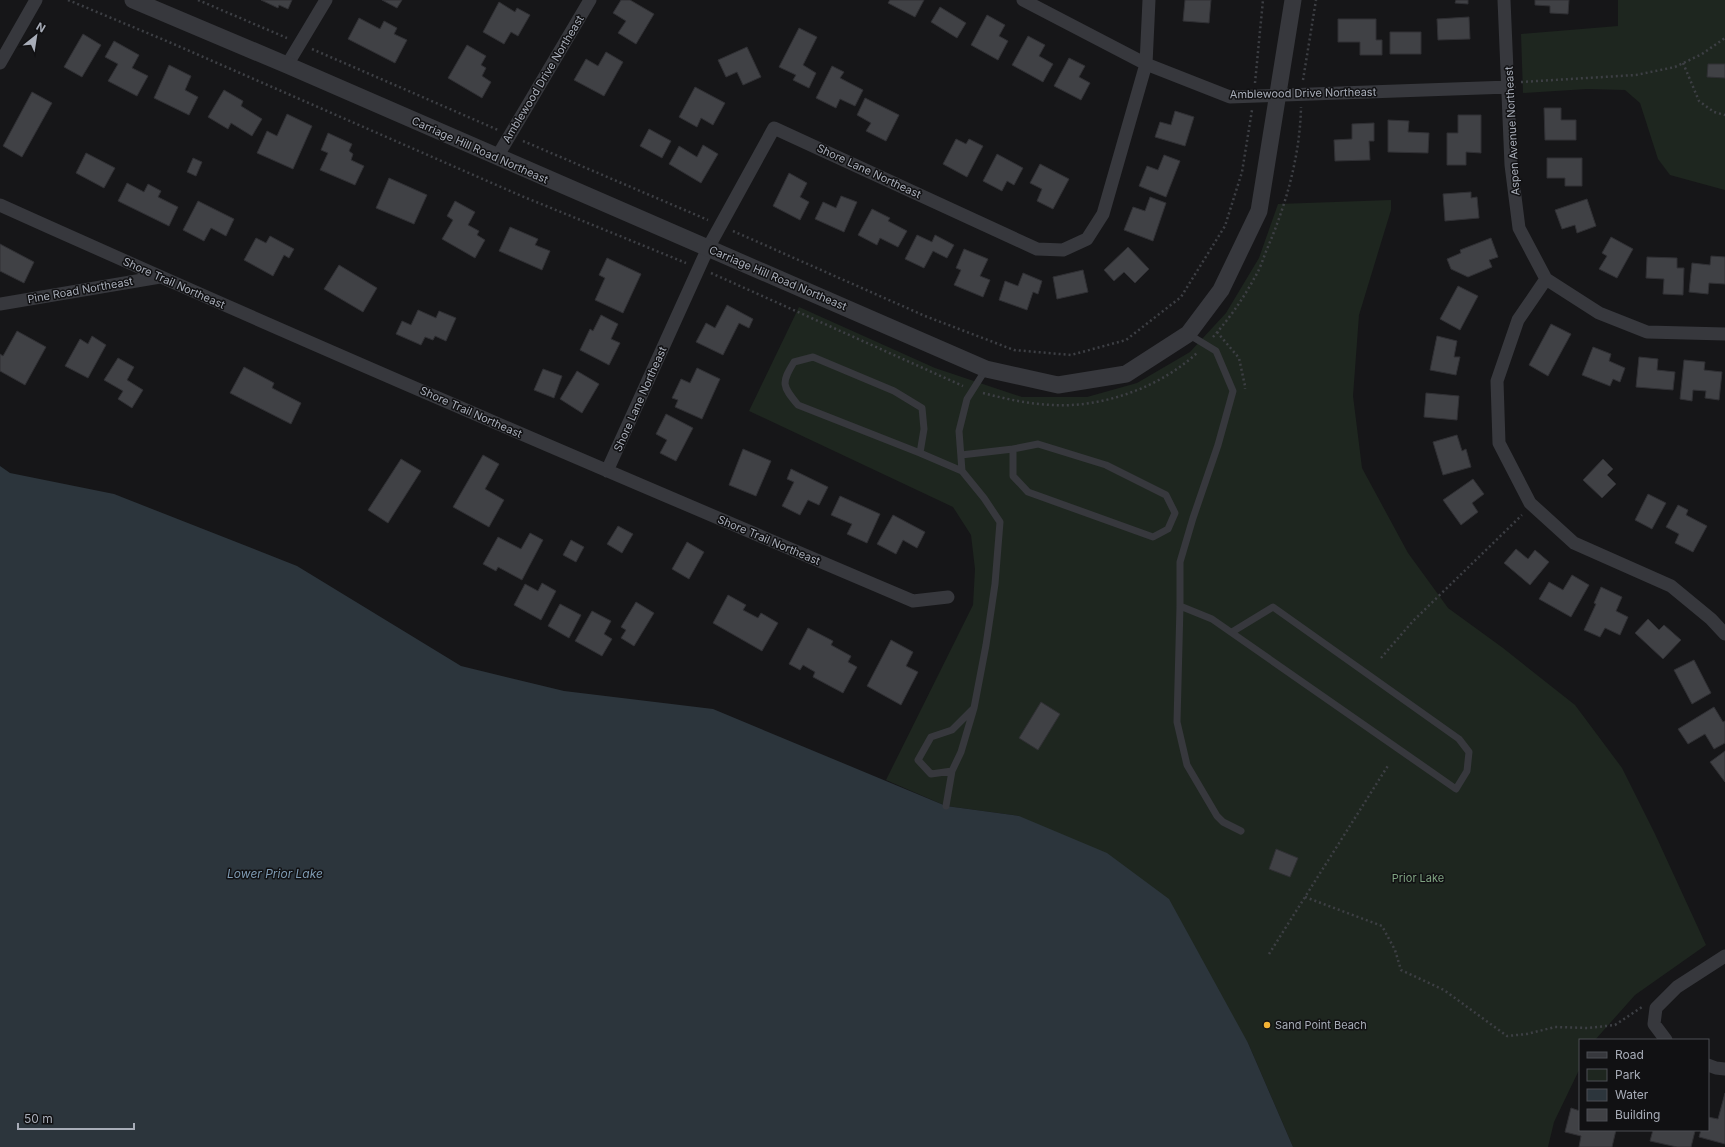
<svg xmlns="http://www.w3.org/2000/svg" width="1725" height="1147" font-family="Inter,sans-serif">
	<rect width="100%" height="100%" fill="#161618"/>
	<path fill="#1e261f" d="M 1618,0 L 1725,0 L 1725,190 L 1670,175 L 1658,159 L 1640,103 L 1625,90 L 1587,89 L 1523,93 L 1521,34 L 1618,26 Z
		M 1391,200 L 1391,210 L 1359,315 L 1353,396 L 1362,468 L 1408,553 L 1448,608 L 1503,648 L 1575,705 L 1622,768 L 1655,834 L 1706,945 L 1635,995 L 1595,1040 L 1580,1040 L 1580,1068 L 1554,1122 L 1548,1147 L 1293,1147 L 1248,1043 L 1019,816 L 946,806 L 886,780 L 973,605 L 975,569 L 971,535 L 953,507 L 749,411 L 799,307 L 935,368 L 1022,397 L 1087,397 L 1137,383 L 1190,352 L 1226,313 L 1259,258 L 1278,204 Z"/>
	<path fill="#2c353c" d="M 0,466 L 10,473 L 114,494 L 297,566 L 461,666 L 564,691 L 713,709 L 946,806 L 1019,816 L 1107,853 L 1169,899 L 1248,1043 L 1293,1147 L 0,1147 Z"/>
	<path fill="#404145" stroke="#303034" d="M 261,0 L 292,0 L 288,9 L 279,5 L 278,8 Z
		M 382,0 L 402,0 L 397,8 Z
		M 621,0 L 630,0 L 654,14 L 636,44 L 618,33 L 626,21 L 613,13 Z
		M 890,0 L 924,0 L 915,17 L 888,3 Z
		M 1185,0 L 1211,0 L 1209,23 L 1183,21 Z
		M 1456,0 L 1468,0 L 1468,4 L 1455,3 Z
		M 1535,0 L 1569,0 L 1568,14 L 1550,13 L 1550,6 L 1535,5 Z
		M 499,2 L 515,12 L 517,8 L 530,15 L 518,36 L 511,32 L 504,44 L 483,32 Z
		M 940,7 L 966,23 L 957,38 L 931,22 Z
		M 987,15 L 1005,25 L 999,36 L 1008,41 L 998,60 L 971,45 Z
		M 1469,17 L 1470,39 L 1438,40 L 1437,19 Z
		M 359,18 L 380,29 L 384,21 L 397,28 L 394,34 L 407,40 L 395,63 L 348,39 Z
		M 1338,19 L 1376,19 L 1376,40 L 1382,40 L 1382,55 L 1360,55 L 1360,42 L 1338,42 Z
		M 799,28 L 817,37 L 803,65 L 816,73 L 809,88 L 793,80 L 796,75 L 779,67 Z
		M 1390,32 L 1421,32 L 1421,54 L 1390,54 Z
		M 83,34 L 101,45 L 82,77 L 64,67 Z
		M 1028,36 L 1045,45 L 1039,56 L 1053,64 L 1043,82 L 1012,65 Z
		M 114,41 L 139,55 L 132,68 L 148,76 L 137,96 L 108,81 L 118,64 L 105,57 Z
		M 467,45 L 486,56 L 481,65 L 486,68 L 482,76 L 491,82 L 482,98 L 448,78 Z
		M 747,47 L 761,77 L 743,85 L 737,72 L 726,77 L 718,60 Z
		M 606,52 L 623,62 L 604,96 L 574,80 L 586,59 L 598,66 Z
		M 1069,58 L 1085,66 L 1079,77 L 1090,83 L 1081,100 L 1054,86 Z
		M 1708,64 L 1725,64 L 1725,78 L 1707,77 Z
		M 169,65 L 191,76 L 185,90 L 198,97 L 189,115 L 154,98 Z
		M 832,66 L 844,72 L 840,78 L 863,90 L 855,106 L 840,99 L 836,108 L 816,98 Z
		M 695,87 L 725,103 L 713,125 L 701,118 L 697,127 L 679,117 Z
		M 224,90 L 243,101 L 241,106 L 262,119 L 252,136 L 231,123 L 228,129 L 208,117 Z
		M 32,92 L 52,103 L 22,157 L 3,146 Z
		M 865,98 L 899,115 L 886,141 L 866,131 L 871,123 L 857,115 Z
		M 1544,108 L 1561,108 L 1561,120 L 1576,120 L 1576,140 L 1545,140 Z
		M 1175,111 L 1194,117 L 1185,146 L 1155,137 L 1160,122 L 1171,125 Z
		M 287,114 L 312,126 L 293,169 L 257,153 L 267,131 L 277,136 Z
		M 1458,115 L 1481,115 L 1481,153 L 1466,152 L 1466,165 L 1447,165 L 1447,133 L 1458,133 Z
		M 1388,120 L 1409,121 L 1408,132 L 1429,133 L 1428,153 L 1388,152 Z
		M 1374,123 L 1374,141 L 1369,141 L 1370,160 L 1335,161 L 1334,140 L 1352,139 L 1352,124 Z
		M 649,129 L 671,141 L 662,158 L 640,146 Z
		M 328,133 L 352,144 L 349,151 L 353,154 L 351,160 L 364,166 L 355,185 L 320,170 L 328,153 L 321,150 Z
		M 956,139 L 966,144 L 969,139 L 983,146 L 967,177 L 943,164 Z
		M 703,145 L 718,154 L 701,183 L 669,164 L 679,146 L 697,157 Z
		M 86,153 L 115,168 L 104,188 L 76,173 Z
		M 997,154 L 1023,168 L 1014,185 L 1007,181 L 1002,191 L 983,181 Z
		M 1164,155 L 1180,161 L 1166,197 L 1139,186 L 1147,166 L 1158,170 Z
		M 193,158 L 202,162 L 196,176 L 187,172 Z
		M 1547,158 L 1582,158 L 1582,186 L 1565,186 L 1565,178 L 1547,178 Z
		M 1040,164 L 1069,179 L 1053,209 L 1037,201 L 1042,189 L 1030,183 Z
		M 789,173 L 807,183 L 800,197 L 809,202 L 800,220 L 773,206 Z
		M 389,178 L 427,195 L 414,224 L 376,208 Z
		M 127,183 L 144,192 L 148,184 L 161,191 L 158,197 L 178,207 L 169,226 L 118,201 Z
		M 1471,192 L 1471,198 L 1477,197 L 1479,218 L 1445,221 L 1443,194 Z
		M 841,196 L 857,202 L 844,232 L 815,219 L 823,202 L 836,208 Z
		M 1150,197 L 1166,203 L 1153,241 L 1124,230 L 1133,207 L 1145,211 Z
		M 1587,199 L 1596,226 L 1577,233 L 1575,225 L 1562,229 L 1555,210 Z
		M 198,201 L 234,219 L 226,236 L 211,228 L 204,241 L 183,230 Z
		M 455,201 L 475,212 L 468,225 L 479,231 L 477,235 L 485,240 L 475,258 L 442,239 L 453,220 L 447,216 Z
		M 872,209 L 890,218 L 888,221 L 907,231 L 898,247 L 880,238 L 877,245 L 858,235 Z
		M 510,227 L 538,239 L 535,245 L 550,251 L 542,270 L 499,251 Z
		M 917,235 L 932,242 L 935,235 L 954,245 L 947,258 L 933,251 L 924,268 L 905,259 Z
		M 270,236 L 294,249 L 289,258 L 284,255 L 273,276 L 244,260 L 256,238 L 266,243 Z
		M 1611,237 L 1633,249 L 1617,278 L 1599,269 L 1607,256 L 1602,253 Z
		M 1491,238 L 1498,257 L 1489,260 L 1492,267 L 1468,277 L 1451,269 L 1447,259 L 1461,253 L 1460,250 Z
		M 0,244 L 34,262 L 24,283 L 0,271 Z
		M 1128,247 L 1149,269 L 1135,283 L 1124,272 L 1114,281 L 1104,270 Z
		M 964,249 L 988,259 L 980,276 L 990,280 L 983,297 L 954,285 L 961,270 L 956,268 Z
		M 1711,256 L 1725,257 L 1725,284 L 1709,283 L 1708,294 L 1689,292 L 1692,263 L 1710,265 Z
		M 1647,257 L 1677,258 L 1677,268 L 1684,268 L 1683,295 L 1663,294 L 1664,279 L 1646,278 Z
		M 607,258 L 641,274 L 623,313 L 595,300 L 605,278 L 599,275 Z
		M 339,265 L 377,288 L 363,312 L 324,289 Z
		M 1083,270 L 1088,292 L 1057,299 L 1053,277 Z
		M 1023,273 L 1042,281 L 1038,294 L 1033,292 L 1027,310 L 999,300 L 1005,281 L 1018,286 Z
		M 1458,286 L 1478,296 L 1460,330 L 1440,319 Z
		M 727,305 L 753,319 L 749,328 L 739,323 L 723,355 L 696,342 L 706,323 L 715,328 Z
		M 418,310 L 436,318 L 439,311 L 456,318 L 446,341 L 435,336 L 433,340 L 425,337 L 421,345 L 396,334 L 402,321 L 411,325 Z
		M 601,315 L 618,324 L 611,339 L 620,343 L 609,365 L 580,350 L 590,329 L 593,331 Z
		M 1551,324 L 1571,334 L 1548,376 L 1529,365 Z
		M 17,331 L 46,347 L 25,385 L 0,371 L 0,354 L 3,356 Z
		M 92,336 L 106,345 L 88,378 L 65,366 L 80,339 L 88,344 Z
		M 1437,336 L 1457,341 L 1454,357 L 1460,357 L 1456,375 L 1430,370 Z
		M 1593,347 L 1611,354 L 1609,361 L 1625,368 L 1620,382 L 1613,379 L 1610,386 L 1582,375 Z
		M 1639,357 L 1658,359 L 1657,370 L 1675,372 L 1673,390 L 1636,387 Z
		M 118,358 L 134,367 L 127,380 L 143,390 L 132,408 L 118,399 L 123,391 L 104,380 Z
		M 1684,360 L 1705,362 L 1704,370 L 1722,372 L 1719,400 L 1705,398 L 1706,391 L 1693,390 L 1692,401 L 1680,399 Z
		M 244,367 L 274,383 L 272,388 L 301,403 L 291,424 L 230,393 Z
		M 697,368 L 720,379 L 702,419 L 675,407 L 678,400 L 672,398 L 681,379 L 690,383 Z
		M 543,369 L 562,376 L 554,398 L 534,390 Z
		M 577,371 L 599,384 L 582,413 L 560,399 Z
		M 1426,393 L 1459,396 L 1457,420 L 1424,417 Z
		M 666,414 L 693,428 L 676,461 L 660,453 L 667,440 L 656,434 Z
		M 1457,435 L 1462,451 L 1466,449 L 1471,467 L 1443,475 L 1433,442 Z
		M 743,449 L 771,461 L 756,496 L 729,485 Z
		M 483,455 L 499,464 L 485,489 L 504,500 L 489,527 L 453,507 Z
		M 401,459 L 421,471 L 388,523 L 368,510 Z
		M 1603,459 L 1613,469 L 1607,475 L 1616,484 L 1602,498 L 1583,480 Z
		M 791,469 L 828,487 L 819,505 L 808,500 L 800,515 L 782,506 L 794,482 L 787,479 Z
		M 1473,479 L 1484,494 L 1472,503 L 1478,512 L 1461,525 L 1443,500 Z
		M 1648,494 L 1666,503 L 1652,529 L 1635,520 Z
		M 840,496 L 880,514 L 867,543 L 847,534 L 852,524 L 831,515 Z
		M 1678,505 L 1688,510 L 1686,515 L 1707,526 L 1693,552 L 1675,543 L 1679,534 L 1666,527 Z
		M 893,515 L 925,532 L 917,548 L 903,540 L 896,554 L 877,544 Z
		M 618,526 L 633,534 L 622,553 L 607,544 Z
		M 530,533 L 543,540 L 522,580 L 498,567 L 496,571 L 483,564 L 498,537 L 521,549 Z
		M 571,540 L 584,547 L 576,562 L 563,555 Z
		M 687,542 L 704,552 L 689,579 L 672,569 Z
		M 1516,549 L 1528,559 L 1535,550 L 1549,562 L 1530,585 L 1504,563 Z
		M 1572,575 L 1589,585 L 1571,617 L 1539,599 L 1549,582 L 1563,590 Z
		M 542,583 L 556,591 L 541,620 L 514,605 L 525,584 L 538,591 Z
		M 1601,587 L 1622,597 L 1616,611 L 1628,617 L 1620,635 L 1605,628 L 1600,637 L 1584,630 L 1596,604 L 1594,603 Z
		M 728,595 L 746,605 L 743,610 L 758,618 L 761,613 L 778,623 L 762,651 L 713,623 Z
		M 636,602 L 654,613 L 634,646 L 621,638 L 626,630 L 621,627 Z
		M 560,604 L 581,615 L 569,638 L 548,626 Z
		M 592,611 L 611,621 L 604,634 L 612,639 L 602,656 L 575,641 Z
		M 1648,619 L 1659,630 L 1664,625 L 1681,640 L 1663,659 L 1635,633 Z
		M 808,628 L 833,641 L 831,645 L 851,656 L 848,662 L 857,667 L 843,693 L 813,677 L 815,672 L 803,665 L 800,670 L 789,664 Z
		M 891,640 L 913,652 L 906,666 L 918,672 L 901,705 L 867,686 Z
		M 1694,660 L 1711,693 L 1692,704 L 1674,670 Z
		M 1041,702 L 1060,714 L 1038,750 L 1019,738 Z
		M 1714,707 L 1723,722 L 1725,721 L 1725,743 L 1714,749 L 1705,734 L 1688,744 L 1678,729 Z
		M 1725,751 L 1725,782 L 1710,762 Z
		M 1276,849 L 1298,858 L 1290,877 L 1269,869 Z
		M 1725,1093 L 1725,1144 L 1699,1137 L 1701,1130 L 1708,1130 L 1708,1117 L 1718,1119 Z
		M 1571,1108 L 1580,1111 L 1580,1130 L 1616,1130 L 1612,1147 L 1579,1147 L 1581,1136 L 1565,1132 Z
		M 1653,1130 L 1688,1130 L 1695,1131 L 1691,1147 L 1677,1147 L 1650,1141 Z"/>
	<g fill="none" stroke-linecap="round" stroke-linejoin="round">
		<path stroke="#3d3f44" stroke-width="2.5" stroke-dasharray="2 3" stroke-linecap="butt" d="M 68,0 L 169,42 L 524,197 L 686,263
			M 198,0 L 287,38
			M 312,49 L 498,130
			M 1683,63 L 1699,101 L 1714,112 L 1725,115
			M 1303,80 L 1316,0
			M 1521,82 L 1636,75 L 1675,67 L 1702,54 L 1725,38
			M 1255,83 L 1263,0
			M 523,141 L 708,220
			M 733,231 L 925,316 L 1014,350 L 1071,355 L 1126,340 L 1181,297 L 1225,226 L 1242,172 L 1252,110
			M 711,273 L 963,386
			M 1217,332 L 1239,358 L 1245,386 L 1245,389
			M 1213,337 C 1229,319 1243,299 1255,277 C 1260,269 1263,259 1267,249 C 1286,205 1300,156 1301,107
			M 983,393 C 1006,399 1029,404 1052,405 C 1103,408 1161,387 1198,352
			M 1381,658 L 1413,621 L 1522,515
			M 1305,897 L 1382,926 L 1395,950 L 1401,970 L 1444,990 L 1507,1036 L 1527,1034 L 1555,1027 L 1588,1028 L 1615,1025 L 1642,1007
			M 1269,954 L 1389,764"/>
		<path stroke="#37383d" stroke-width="7" d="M 1188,334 L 1216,351 L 1233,391 L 1218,445 L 1193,518 L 1180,562 L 1180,606 L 1177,722 L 1187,765 L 1217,816 L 1223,822 L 1241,831
			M 920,453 L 798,405 C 782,386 781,383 794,362 L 813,357 L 894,391 L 922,408 L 924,429 L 920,453 L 962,471
			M 961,455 L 1013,449 L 1013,476 L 1028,492 L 1153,537 L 1168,529 L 1175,513 L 1166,495 L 1106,465 L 1038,444 L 1013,449
			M 1180,606 L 1212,619 L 1456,789 L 1467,771 L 1469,752 L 1459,739 L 1273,607 L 1232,632
			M 974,708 L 961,752 L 952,771 L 931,774 L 918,760 L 931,737 L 952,730 L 974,708 L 986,645 L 995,584 L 1000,522 L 984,498 L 962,471 L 959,431 L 967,399 L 986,369
			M 946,806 L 952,771"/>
		<path stroke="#37383d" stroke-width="13" d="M 1023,0 L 1146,64 L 1230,97 L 1509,87
			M 1504,0 L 1511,165 L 1519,228 L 1546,279 L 1599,313 L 1647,332 L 1725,334
			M 0,63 L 36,0
			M 287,65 L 326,0
			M 497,157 L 590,0
			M 0,205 C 302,341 607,471 913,601 L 948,597
			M 1546,279 L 1518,320 L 1497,381 L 1499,443 L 1530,503 L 1574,543 L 1671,586 L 1711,619 L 1725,634
			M 0,304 L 160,277
			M 607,471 L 708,248 L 774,128 L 1037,249 L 1063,250 L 1087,239 L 1103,214 L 1146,64 L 1149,0
			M 1666,1040 L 1654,1024 L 1656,1008 L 1677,987 L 1725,956
			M 1708,1065 L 1716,1068 L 1725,1069"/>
		<path stroke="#37383d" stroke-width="17" d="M 133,0 L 287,65 L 986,369 L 1058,385 L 1126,374 L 1188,334 L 1221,290 L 1259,211 L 1293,0"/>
	</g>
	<circle fill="#f2b134" stroke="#111113" stroke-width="1.5" cx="1267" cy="1025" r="4"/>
	<g text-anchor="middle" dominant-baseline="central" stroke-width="3" stroke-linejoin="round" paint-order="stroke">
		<g font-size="11" fill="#a8adb8" stroke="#111113">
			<text transform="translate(543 79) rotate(-59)">Amblewood Drive Northeast</text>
			<text transform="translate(1303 93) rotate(-1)">Amblewood Drive Northeast</text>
			<text transform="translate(1512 131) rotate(-93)">Aspen Avenue Northeast</text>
			<text transform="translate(480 150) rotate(24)">Carriage Hill Road Northeast</text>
			<text transform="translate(869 171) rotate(25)">Shore Lane Northeast</text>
			<text transform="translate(778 278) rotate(23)">Carriage Hill Road Northeast</text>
			<text transform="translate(174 283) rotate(24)">Shore Trail Northeast</text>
			<text transform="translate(80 290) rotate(-10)">Pine Road Northeast</text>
			<text transform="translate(640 399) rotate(-66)">Shore Lane Northeast</text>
			<text transform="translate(471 412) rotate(24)">Shore Trail Northeast</text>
			<text transform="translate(769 540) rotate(23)">Shore Trail Northeast</text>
		</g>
		<g font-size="11" fill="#7fa381" stroke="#111113">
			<text x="1418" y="878">Prior Lake</text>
		</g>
		<g font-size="11" fill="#a8adb8" stroke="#111113" text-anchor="start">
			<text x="1275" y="1025">Sand Point Beach</text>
		</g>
		<g font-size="12" font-style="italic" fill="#7f9bb3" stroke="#111113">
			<text x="275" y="873">Lower Prior Lake</text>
		</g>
	</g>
	<rect x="1579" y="1039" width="130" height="92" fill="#111113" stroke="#4d4f55"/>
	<rect x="1587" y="1052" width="20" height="6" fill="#37383d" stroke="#4d4f55"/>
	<text x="1615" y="1059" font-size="12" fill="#a8adb8">Road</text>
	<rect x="1587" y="1069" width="20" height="12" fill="#1e261f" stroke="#4d4f55"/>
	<text x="1615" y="1079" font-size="12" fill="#a8adb8">Park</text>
	<rect x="1587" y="1089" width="20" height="12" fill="#2c353c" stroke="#4d4f55"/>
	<text x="1615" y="1099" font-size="12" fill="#a8adb8">Water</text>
	<rect x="1587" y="1109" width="20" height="12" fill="#404145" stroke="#4d4f55"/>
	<text x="1615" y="1119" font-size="12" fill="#a8adb8">Building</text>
	<g transform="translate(36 36) rotate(30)" stroke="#111113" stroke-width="3" paint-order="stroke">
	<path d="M0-3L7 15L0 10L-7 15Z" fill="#a8adb8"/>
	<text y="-6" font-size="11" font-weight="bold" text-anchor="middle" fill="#a8adb8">N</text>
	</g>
	<path d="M18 1123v6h116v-6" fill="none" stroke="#a8adb8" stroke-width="2"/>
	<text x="24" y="1123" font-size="12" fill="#a8adb8" stroke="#111113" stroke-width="3" paint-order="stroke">50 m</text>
</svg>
